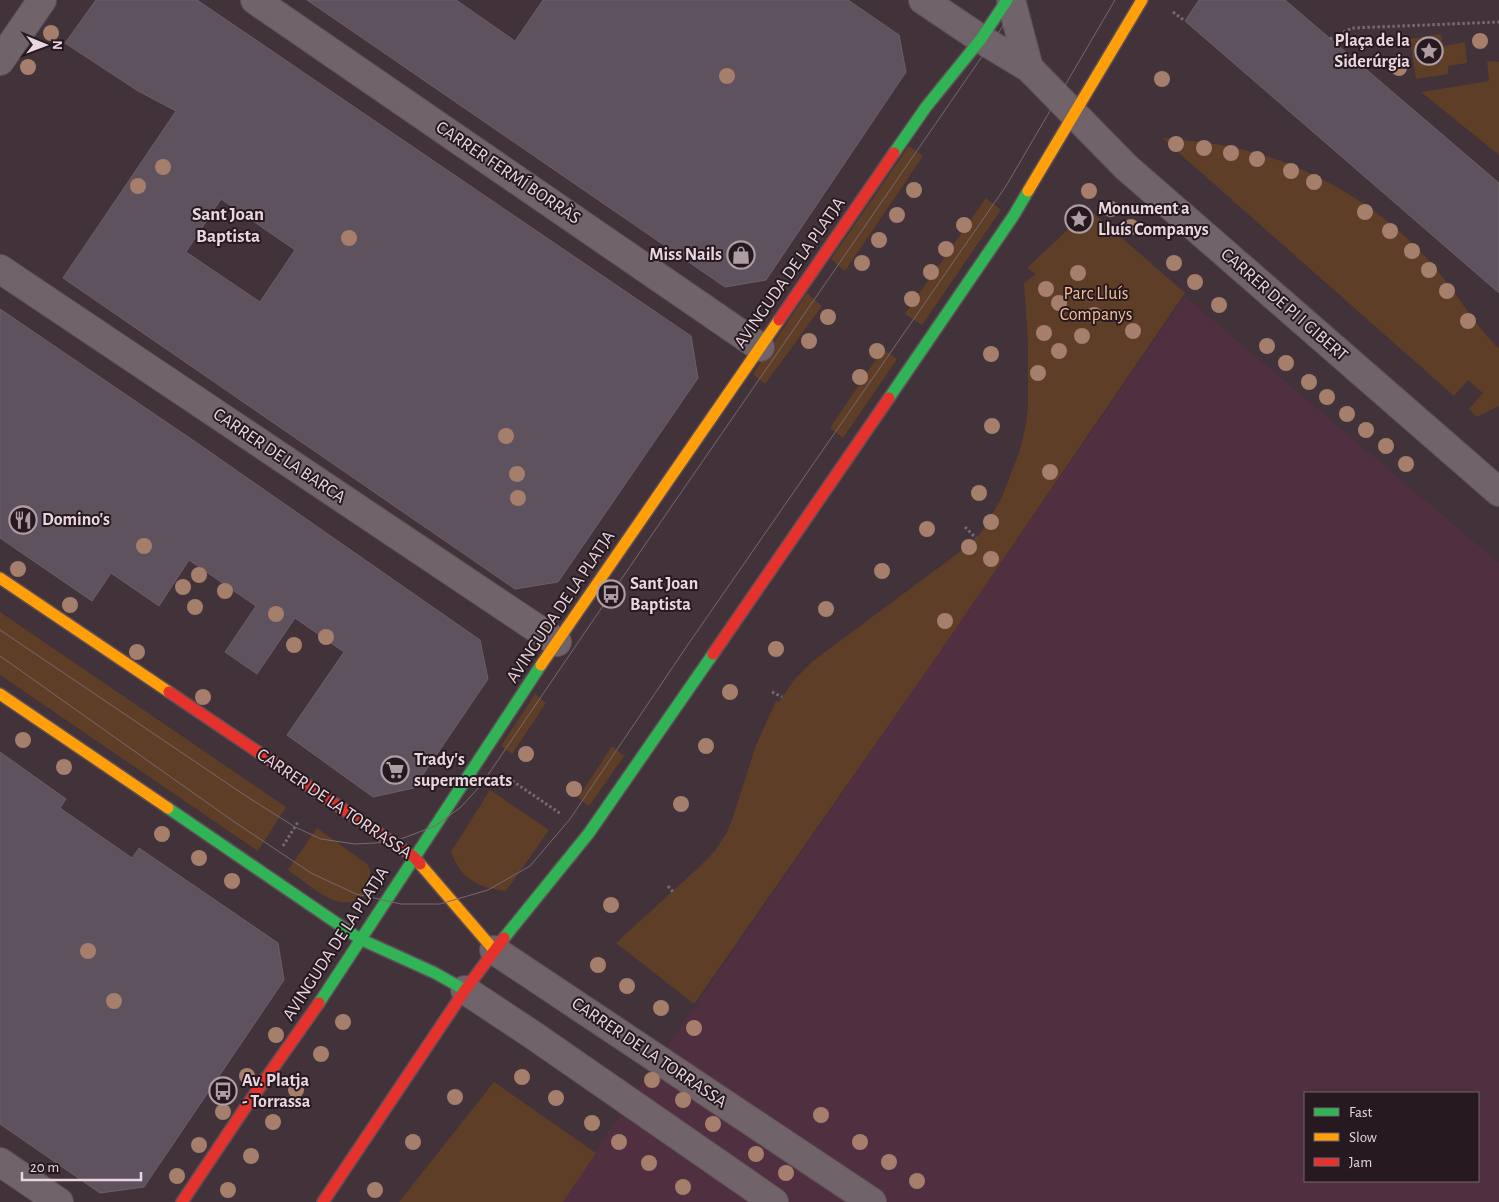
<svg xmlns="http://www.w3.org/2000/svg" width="1499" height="1202" font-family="'Alegreya Sans',sans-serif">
	<rect width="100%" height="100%" fill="#42323a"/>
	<path fill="#502f40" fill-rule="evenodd" d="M 1185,296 L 1499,563 L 1499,1202 L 560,1202 ZM 1305,1093 L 1478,1093 L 1478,1181 L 1305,1181 Z"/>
	<path fill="#5f3e28" d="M 1441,34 L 1443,46 L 1465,42 L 1467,63 L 1448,66 L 1448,74 L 1416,79 L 1410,39 Z
		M 1487,61 L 1499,62 L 1499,155 L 1421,92 L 1489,81 Z
		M 1162,138 C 1180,140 1197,141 1215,144 C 1295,156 1378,202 1431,263 C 1455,290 1473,323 1499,349 L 1499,406 L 1477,417 L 1469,409 L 1483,393 L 1468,380 L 1454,396 Z
		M 909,146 L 923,156 L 845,271 L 831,259 Z
		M 986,198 L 1001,210 L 922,325 L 905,314 Z
		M 1084,205 L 1185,293 L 939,653 L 694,1004 L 616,943 L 698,868 L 714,852 L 726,834 L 733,817 L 756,745 L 776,701 L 779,702 L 794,680 L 813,661 L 969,545 L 981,533 L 1002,497 L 1020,450 L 1026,424 L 1028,407 L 1028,340 L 1024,283 L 1036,274 L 1027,268 L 1076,222 L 1066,222 Z
		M 807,293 L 822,306 L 765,384 L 753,374 Z
		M 883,349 L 897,359 L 843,438 L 830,428 Z
		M 0,612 L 286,807 L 258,851 L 0,675 Z
		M 535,694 L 546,703 L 512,754 L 501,746 Z
		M 612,746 L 624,756 L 589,806 L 578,798 Z
		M 490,790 L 549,830 L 506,891 C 478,888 461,879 451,852 Z
		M 317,828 L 367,864 C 372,872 372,881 367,890 C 346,922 309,884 288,870 Z
		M 494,1082 L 596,1153 L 563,1202 L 399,1202 Z"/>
	<path fill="#5f525f" stroke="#6a5f68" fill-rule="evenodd" d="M 96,0 L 197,0 L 691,336 L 698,378 L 558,582 L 515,589 L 63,278 L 176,111 L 138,91 L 65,43 ZM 221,199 L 295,250 L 260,302 L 186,252 Z
		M 307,0 L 456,0 L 515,41 L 543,0 L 848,0 L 899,35 L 906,72 L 766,280 L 725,287 Z
		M 1199,0 L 1285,0 L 1499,183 L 1499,293 L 1185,21 Z
		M 0,309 L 197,443 L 480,640 L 488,679 L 414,788 L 373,797 L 287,735 L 344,652 L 295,618 L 257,674 L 225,652 L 256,606 L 189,560 L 159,606 L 111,573 L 92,601 L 0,538 Z
		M 0,752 L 66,799 L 60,808 L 132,858 L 139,848 L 278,943 L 284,980 L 144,1187 L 100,1193 L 0,1124 Z"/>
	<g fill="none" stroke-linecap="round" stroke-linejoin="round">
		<g stroke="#5e4f57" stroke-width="30">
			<path id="street" d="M 255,0 L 760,347
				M 923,0 L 981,39 L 1029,68 L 1126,167 L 1499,492
				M 1011,0 L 1029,68
				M 0,61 L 42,0
				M 0,269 L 557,642
				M 494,950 L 872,1202
				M 465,990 L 530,1033 L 774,1202
				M 0,1162 L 59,1202"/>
		</g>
		<g stroke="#5e4f57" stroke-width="14">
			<path id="fast" d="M 894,153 L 926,107 L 981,39 L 1007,0
				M 889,398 L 1014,215 L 1028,191
				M 168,808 L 360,939 L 435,973 L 465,990
				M 504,938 L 589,833 L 713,654
				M 319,1003 L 541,665"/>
		</g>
		<g stroke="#5e4f57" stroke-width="14">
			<path id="slow" d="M 1028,191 L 1142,0
				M 0,578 L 169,692
				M 541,665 L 779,320
				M 0,694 L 168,808
				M 420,864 L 494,950"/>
		</g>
		<g stroke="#5e4f57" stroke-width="14">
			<path id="jam" d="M 779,320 L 894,153
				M 713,654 L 889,398
				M 169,692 L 414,857 L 420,864
				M 182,1202 L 245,1108 L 319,1003
				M 323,1202 L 465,990 L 504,938"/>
		</g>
		<path stroke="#776b70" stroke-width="3" stroke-dasharray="2.5 2.5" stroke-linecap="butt" d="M 1173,12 L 1185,21
			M 1330,39 L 1352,28 L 1499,22
			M 965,527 L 976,538
			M 772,692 L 782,697
			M 508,778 L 561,814
			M 283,846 L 298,822
			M 668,886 L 673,892"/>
		<use href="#street" stroke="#70636a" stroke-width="28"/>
		<use href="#fast" stroke="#30b455" stroke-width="11"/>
		<use href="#slow" stroke="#ff9f0a" stroke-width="11"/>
		<use href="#jam" stroke="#e5322d" stroke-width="11"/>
		<path stroke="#75696f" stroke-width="1" d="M 0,630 L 246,796 L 295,827 L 321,839 L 355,844 L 393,842 L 435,826 L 461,807 L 481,785 L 611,594 L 1021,0
			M 0,656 L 233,821 L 311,873 L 356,894 L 401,904 L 440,904 L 488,890 L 530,866 L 570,819 L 689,643 L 1006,186 L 1115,0"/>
	</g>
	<g fill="#a67f6c">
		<circle cx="51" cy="33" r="8"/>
		<circle cx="1480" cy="41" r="8"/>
		<circle cx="28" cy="67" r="8"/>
		<circle cx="1399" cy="68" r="8"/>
		<circle cx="727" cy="76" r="8"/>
		<circle cx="1162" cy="79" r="8"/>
		<circle cx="1176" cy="144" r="8"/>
		<circle cx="1204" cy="148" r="8"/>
		<circle cx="1231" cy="153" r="8"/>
		<circle cx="1257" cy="159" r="8"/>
		<circle cx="163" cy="167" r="8"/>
		<circle cx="1291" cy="171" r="8"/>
		<circle cx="1314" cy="182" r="8"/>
		<circle cx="138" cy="186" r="8"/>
		<circle cx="914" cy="190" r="8"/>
		<circle cx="1089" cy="191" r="8"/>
		<circle cx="1111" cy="209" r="8"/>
		<circle cx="1365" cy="212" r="8"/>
		<circle cx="897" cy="215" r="8"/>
		<circle cx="964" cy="225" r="8"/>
		<circle cx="1131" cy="227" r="8"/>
		<circle cx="1390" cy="231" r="8"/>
		<circle cx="349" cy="238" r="8"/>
		<circle cx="879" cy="240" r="8"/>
		<circle cx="946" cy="249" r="8"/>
		<circle cx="1412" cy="251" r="8"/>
		<circle cx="862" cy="263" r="8"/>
		<circle cx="1174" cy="263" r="8"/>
		<circle cx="1429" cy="270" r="8"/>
		<circle cx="931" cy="272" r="8"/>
		<circle cx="1078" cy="273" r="8"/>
		<circle cx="1195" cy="282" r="8"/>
		<circle cx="1046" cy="289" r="8"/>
		<circle cx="1447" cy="291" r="8"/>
		<circle cx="912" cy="299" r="8"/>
		<circle cx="1059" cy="303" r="8"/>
		<circle cx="1219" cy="305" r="8"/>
		<circle cx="1094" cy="315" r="8"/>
		<circle cx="828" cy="317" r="8"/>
		<circle cx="1468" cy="321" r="8"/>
		<circle cx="1133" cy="331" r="8"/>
		<circle cx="1044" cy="333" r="8"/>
		<circle cx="1082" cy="336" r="8"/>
		<circle cx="809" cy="341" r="8"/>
		<circle cx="1267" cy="346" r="8"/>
		<circle cx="877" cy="351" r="8"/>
		<circle cx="1059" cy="351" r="8"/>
		<circle cx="991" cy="354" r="8"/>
		<circle cx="1286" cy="363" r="8"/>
		<circle cx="1038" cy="373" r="8"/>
		<circle cx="860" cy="377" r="8"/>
		<circle cx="1309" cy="382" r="8"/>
		<circle cx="1327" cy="397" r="8"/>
		<circle cx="1347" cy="414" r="8"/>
		<circle cx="992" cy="426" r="8"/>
		<circle cx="1366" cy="430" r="8"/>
		<circle cx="506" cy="436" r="8"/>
		<circle cx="1386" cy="446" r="8"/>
		<circle cx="1406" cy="464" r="8"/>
		<circle cx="1050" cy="472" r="8"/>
		<circle cx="517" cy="474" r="8"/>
		<circle cx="979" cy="493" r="8"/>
		<circle cx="518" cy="498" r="8"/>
		<circle cx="991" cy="522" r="8"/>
		<circle cx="927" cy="529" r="8"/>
		<circle cx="144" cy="546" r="8"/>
		<circle cx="969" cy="547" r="8"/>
		<circle cx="991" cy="559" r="8"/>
		<circle cx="18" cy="569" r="8"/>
		<circle cx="882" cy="571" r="8"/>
		<circle cx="199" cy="575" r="8"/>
		<circle cx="183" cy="587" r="8"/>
		<circle cx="225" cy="591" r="8"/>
		<circle cx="70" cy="605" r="8"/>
		<circle cx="195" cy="607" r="8"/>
		<circle cx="826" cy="609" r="8"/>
		<circle cx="276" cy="614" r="8"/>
		<circle cx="945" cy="621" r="8"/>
		<circle cx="326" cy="637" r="8"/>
		<circle cx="294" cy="645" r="8"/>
		<circle cx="776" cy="649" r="8"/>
		<circle cx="137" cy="652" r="8"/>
		<circle cx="730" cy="692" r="8"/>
		<circle cx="203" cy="697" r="8"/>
		<circle cx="23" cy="740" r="8"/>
		<circle cx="706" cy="746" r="8"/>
		<circle cx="526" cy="754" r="8"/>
		<circle cx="64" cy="767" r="8"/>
		<circle cx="574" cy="789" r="8"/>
		<circle cx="681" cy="804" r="8"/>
		<circle cx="162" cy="834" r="8"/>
		<circle cx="199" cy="858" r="8"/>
		<circle cx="232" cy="881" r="8"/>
		<circle cx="611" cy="905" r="8"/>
		<circle cx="88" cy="951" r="8"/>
		<circle cx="598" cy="965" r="8"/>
		<circle cx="627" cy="986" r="8"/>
		<circle cx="114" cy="1001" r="8"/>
		<circle cx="661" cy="1008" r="8"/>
		<circle cx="343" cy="1022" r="8"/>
		<circle cx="694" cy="1028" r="8"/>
		<circle cx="276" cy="1035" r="8"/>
		<circle cx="321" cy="1054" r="8"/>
		<circle cx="247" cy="1076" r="8"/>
		<circle cx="522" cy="1077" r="8"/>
		<circle cx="652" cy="1080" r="8"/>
		<circle cx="296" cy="1090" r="8"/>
		<circle cx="455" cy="1097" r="8"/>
		<circle cx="556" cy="1098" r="8"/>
		<circle cx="683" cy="1100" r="8"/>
		<circle cx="223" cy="1112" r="8"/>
		<circle cx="821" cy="1115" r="8"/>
		<circle cx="273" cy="1122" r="8"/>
		<circle cx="592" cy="1123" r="8"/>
		<circle cx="713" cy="1124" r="8"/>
		<circle cx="413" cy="1142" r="8"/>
		<circle cx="619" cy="1142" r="8"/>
		<circle cx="860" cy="1142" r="8"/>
		<circle cx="199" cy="1145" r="8"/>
		<circle cx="756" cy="1154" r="8"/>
		<circle cx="251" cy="1156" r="8"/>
		<circle cx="889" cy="1162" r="8"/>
		<circle cx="649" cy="1163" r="8"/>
		<circle cx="786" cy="1173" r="8"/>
		<circle cx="177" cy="1176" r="8"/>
		<circle cx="917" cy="1181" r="8"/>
		<circle cx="683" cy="1187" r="8"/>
		<circle cx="228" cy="1190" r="8"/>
		<circle cx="375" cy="1190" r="8"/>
	</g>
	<defs>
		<g id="sight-ring" transform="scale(1.4375)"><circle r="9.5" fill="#26191f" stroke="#af9da5" stroke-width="1.5"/><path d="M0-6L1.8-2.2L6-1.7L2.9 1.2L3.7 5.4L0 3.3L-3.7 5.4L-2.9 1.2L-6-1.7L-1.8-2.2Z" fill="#af9da5"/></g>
		<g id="shop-ring" transform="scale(1.4375)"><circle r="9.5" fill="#26191f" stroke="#af9da5" stroke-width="1.5"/><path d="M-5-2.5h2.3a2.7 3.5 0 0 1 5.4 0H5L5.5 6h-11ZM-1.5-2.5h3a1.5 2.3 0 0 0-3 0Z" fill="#af9da5"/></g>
		<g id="restaurant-ring" transform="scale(1.4375)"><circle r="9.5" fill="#26191f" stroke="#af9da5" stroke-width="1.5"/><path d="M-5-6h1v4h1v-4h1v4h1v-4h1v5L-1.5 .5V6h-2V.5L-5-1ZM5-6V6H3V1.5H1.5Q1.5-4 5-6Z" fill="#af9da5"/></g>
		<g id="bus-ring" transform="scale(1.4375)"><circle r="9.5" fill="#26191f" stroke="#af9da5" stroke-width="1.5"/><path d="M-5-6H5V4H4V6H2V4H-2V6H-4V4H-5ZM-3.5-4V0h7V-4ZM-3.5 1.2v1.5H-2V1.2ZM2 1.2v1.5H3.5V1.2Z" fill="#af9da5"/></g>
		<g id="supermarket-ring" transform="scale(1.4375)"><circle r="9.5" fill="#26191f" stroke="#af9da5" stroke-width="1.5"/><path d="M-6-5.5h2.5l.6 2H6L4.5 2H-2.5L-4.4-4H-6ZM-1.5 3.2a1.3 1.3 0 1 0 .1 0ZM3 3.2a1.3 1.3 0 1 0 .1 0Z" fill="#af9da5"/></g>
	</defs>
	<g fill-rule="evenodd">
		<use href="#sight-ring" x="1429" y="51"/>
		<use href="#sight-ring" x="1079" y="219"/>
		<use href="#shop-ring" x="741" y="255"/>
		<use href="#restaurant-ring" x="23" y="520"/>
		<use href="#bus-ring" x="611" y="594"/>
		<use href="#supermarket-ring" x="395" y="770"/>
		<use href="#bus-ring" x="223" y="1091"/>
	</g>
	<g text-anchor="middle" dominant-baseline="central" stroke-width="4" stroke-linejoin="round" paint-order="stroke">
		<g font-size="18" font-weight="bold" fill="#e9d6df" stroke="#26191f" text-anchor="start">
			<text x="1410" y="41" text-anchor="end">Plaça de la<tspan x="1410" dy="21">Siderúrgia</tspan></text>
			<text x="1098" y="209">Monument a<tspan x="1098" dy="21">Lluís Companys</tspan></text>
			<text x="722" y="255" text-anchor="end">Miss Nails</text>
			<text x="42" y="520">Domino's</text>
			<text x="630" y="584">Sant Joan<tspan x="630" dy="21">Baptista</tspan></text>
			<text x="414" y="760">Trady's<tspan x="414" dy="21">supermercats</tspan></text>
			<text x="242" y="1081">Av. Platja<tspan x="242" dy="21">- Torrassa</tspan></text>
		</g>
		<g font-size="18" fill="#e9d6df" stroke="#26191f">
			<text transform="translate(508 173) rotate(34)">CARRER FERMÍ BORRÀS</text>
			<text transform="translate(790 273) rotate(-55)">AVINGUDA DE LA PLATJA</text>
			<text transform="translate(1284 305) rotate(41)">CARRER DE PI I GIBERT</text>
			<text transform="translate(279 456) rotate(34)">CARRER DE LA BARCA</text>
			<text transform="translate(561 607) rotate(-56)">AVINGUDA DE LA PLATJA</text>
			<text transform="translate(334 804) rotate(34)">CARRER DE LA TORRASSA</text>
			<text transform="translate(336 944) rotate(-57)">AVINGUDA DE LA PLATJA</text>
			<text transform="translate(649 1053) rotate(34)">CARRER DE LA TORRASSA</text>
		</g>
		<g font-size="18" fill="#f8be94" stroke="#26191f">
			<text x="1096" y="294">Parc Lluís<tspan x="1096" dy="21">Companys</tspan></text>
		</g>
		<g font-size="19" font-weight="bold" fill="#e9d6df" stroke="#26191f">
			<text x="228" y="214">Sant Joan<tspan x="228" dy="22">Baptista</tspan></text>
		</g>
	</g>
	<rect x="1304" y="1092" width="175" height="90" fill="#26191f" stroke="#74656c"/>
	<rect x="1314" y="1108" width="25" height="8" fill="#30b455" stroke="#74656c"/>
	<text x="1349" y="1117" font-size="15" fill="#e9d6df">Fast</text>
	<rect x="1314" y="1133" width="25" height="8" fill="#ff9f0a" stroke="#74656c"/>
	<text x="1349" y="1142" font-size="15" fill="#e9d6df">Slow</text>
	<rect x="1314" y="1158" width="25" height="8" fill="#e5322d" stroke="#74656c"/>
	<text x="1349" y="1167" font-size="15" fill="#e9d6df">Jam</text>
	<g transform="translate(45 45) rotate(91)" stroke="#26191f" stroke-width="4" paint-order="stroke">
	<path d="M0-4L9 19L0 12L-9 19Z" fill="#e9d6df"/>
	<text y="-8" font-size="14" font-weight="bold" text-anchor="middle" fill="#e9d6df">N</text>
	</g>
	<path d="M22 1172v8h119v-8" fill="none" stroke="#e9d6df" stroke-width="2.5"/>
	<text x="30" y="1172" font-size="15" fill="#e9d6df" stroke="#26191f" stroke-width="4" paint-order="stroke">20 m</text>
</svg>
